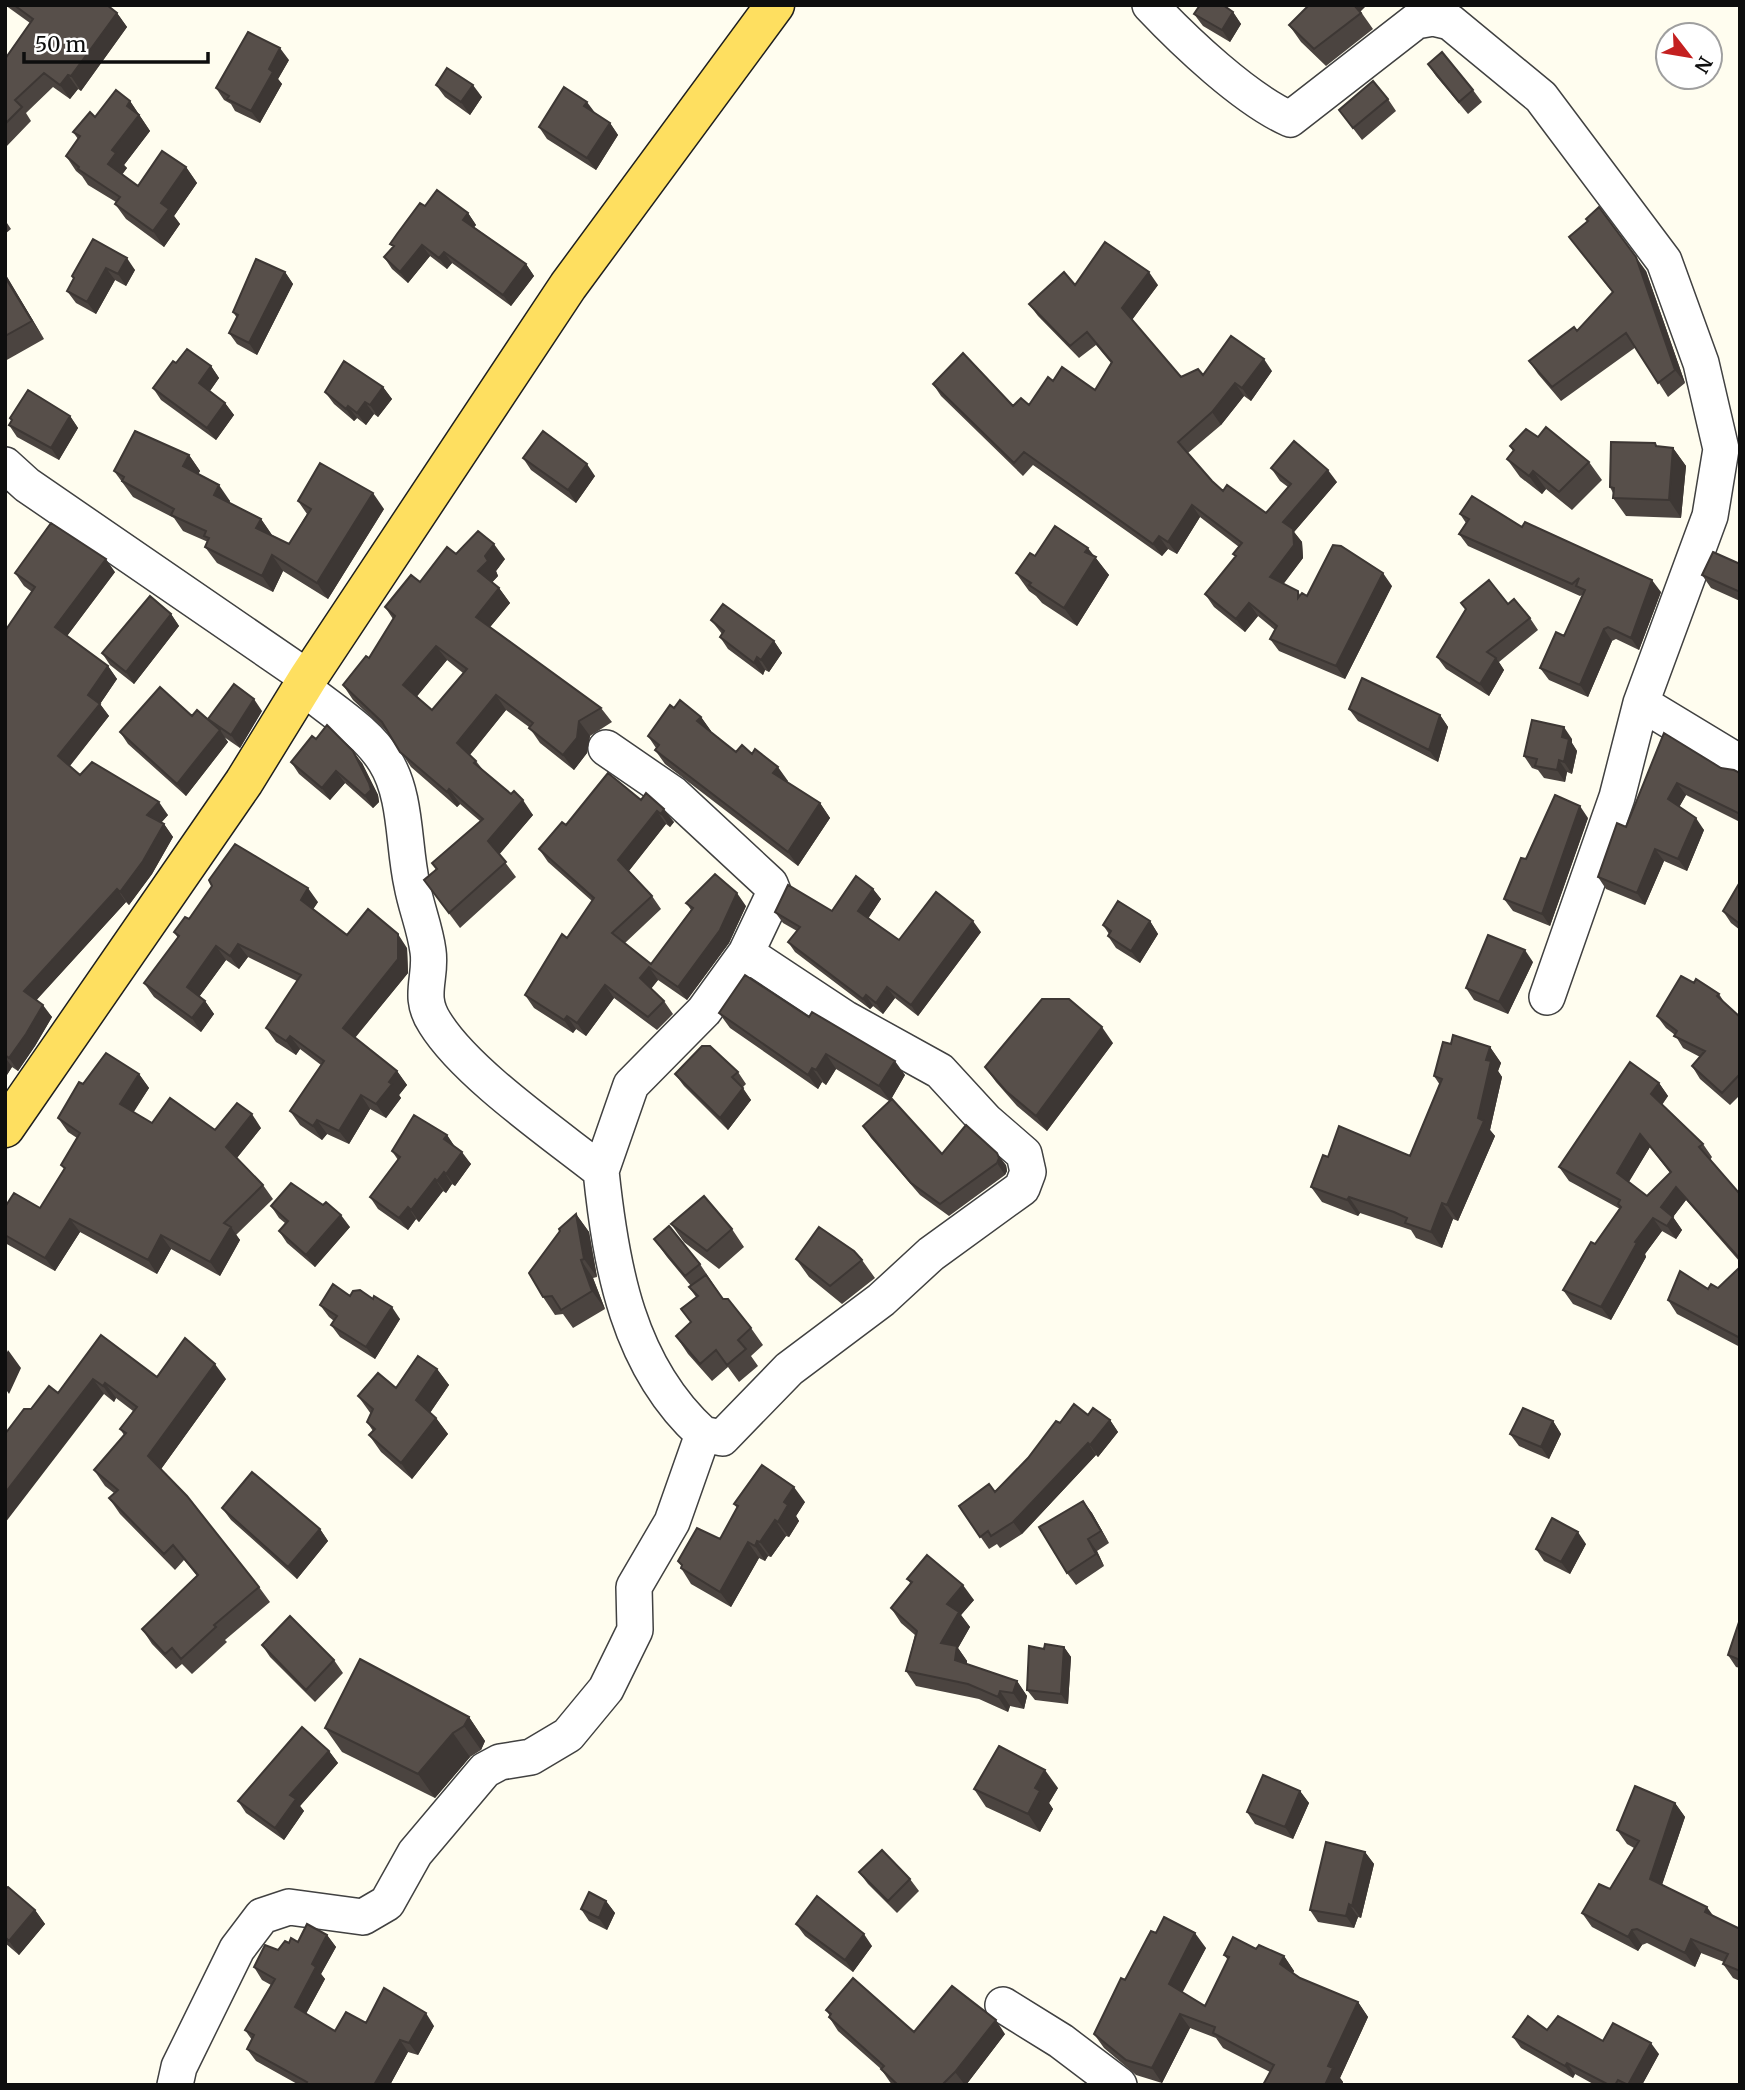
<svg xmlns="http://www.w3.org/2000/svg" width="1745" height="2090" font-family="Merriweather,serif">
	<rect width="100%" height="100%" fill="#fffdef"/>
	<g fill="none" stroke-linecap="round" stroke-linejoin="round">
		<g stroke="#414141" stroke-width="38">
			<path id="minor" d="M 1150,5 C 1185,42 1245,99 1290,119 L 1416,21 L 1433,18 L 1450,22 L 1541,97 L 1664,261 L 1701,363 L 1721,449 L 1710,516 L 1641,703 L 1617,797 L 1547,997
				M 5,465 L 27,485 L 308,678
				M 1641,703 L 1740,763
				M 601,1171 L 631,1085 L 704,1011 L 746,953 L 774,894 L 770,884 L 673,794 L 606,748
				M 703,1434 L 722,1438 L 789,1369 L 881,1300 L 931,1254 L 1022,1188 L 1028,1172 L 1024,1154 L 986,1121 L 940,1071 L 846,1019 L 746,953
				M 1003,2005 L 1061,2041 L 1119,2085
				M 175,2085 L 179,2067 L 237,1949 L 262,1916 L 289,1907 L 363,1917 L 387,1903 L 415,1853 L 485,1770 L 500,1762 L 531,1757 L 568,1735 L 606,1689 L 635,1630 L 634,1587 L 672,1522 L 703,1434 C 628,1366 611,1267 601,1171 C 553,1133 466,1073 435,1023 C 417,996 432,978 428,951 C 425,928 416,907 412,885 C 403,845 407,796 385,761 C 367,731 329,709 303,687"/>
		</g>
		<g stroke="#1f1f1f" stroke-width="41">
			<path id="major" d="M 5,1128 L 244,782 L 308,678 L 568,286 L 775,5"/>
		</g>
		<use href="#minor" stroke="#fff" stroke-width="35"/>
		<use href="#major" stroke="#fedf60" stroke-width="38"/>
	</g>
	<path fill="#4b4440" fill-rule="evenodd" d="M 5,5 L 107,5 L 117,13 L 127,27 L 81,91 L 78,89 L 70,99 L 53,87 L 26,113 L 31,121 L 5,148 L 5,59 L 30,23 Z
		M 1233,12 L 1241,24 L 1230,42 L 1203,26 L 1194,14 Z
		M 1361,12 L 1373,29 L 1326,66 L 1301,42 L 1289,25 Z
		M 289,60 L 278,79 L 282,84 L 260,123 L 235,111 L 231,104 L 224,100 L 216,88 Z
		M 1428,64 L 1473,90 L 1482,102 L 1468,114 L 1436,76 Z
		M 436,85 L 482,97 L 470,115 L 445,97 Z
		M 1388,99 L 1396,111 L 1362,140 L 1339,110 Z
		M 130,101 L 150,131 L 124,165 L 127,168 L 122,174 L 138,186 L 186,167 L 197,183 L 174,216 L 180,224 L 164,247 L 126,219 L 115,204 L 116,202 L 88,185 L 82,176 L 76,171 L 66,156 L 78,139 L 73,132 L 95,117 Z
		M 595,113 L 610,123 L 618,135 L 596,170 L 547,139 L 539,127 Z
		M 425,206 L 468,213 L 476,225 L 474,227 L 526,264 L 534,276 L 511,306 L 452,263 L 447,269 L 430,256 L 408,283 L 392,269 L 384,257 L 393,247 L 390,244 Z
		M 5,220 L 11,229 L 5,234 Z
		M 1569,237 L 1646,271 L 1685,383 L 1668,397 L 1636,347 L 1561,401 L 1538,374 L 1529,361 L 1577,331 L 1613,293 Z
		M 93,239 L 135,270 L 126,286 L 115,280 L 96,314 L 76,303 L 67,291 L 74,279 L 72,276 Z
		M 285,272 L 293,284 L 257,355 L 237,344 L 229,333 L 237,318 L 233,312 Z
		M 5,274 L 44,339 L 5,361 Z
		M 1075,285 L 1158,285 L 1132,320 L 1181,377 L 1203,375 L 1272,371 L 1251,401 L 1244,396 L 1221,425 L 1188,453 L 1212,481 L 1223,491 L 1266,513 L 1288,487 L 1280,481 L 1271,468 L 1337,482 L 1294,532 L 1302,542 L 1303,558 L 1283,584 L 1298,591 L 1300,595 L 1307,596 L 1392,586 L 1345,679 L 1279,651 L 1270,639 L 1275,630 L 1258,616 L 1245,632 L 1214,607 L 1205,594 L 1236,557 L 1233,554 L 1239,547 L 1200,517 L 1177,554 L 1168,549 L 1162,556 L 1033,465 L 1023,476 L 941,396 L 933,384 L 1013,406 L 1029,405 L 1053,381 L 1095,390 L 1111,363 L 1096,345 L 1079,358 L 1038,316 L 1029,304 Z
		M 176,363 L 211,366 L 219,378 L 210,391 L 225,403 L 234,415 L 216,440 L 161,400 L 153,388 Z
		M 383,387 L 392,399 L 378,417 L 374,414 L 366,425 L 357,418 L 354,421 L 334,404 L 325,392 Z
		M 70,416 L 78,428 L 59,460 L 17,437 L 9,425 L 12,421 L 10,418 Z
		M 1655,443 L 1658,447 L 1673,448 L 1686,466 L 1681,518 L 1626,516 L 1613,498 L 1613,493 L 1610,487 Z
		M 1510,446 L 1589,462 L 1602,480 L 1572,510 L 1546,489 L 1542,494 L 1520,477 L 1507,459 L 1513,451 Z
		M 189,455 L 200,471 L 198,474 L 230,501 L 229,503 L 261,519 L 272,535 L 289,544 L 307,514 L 298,501 L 384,509 L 328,599 L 283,571 L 273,592 L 217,563 L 205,547 L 208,542 L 183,531 L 174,518 L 133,497 L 114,471 Z
		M 523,458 L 595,476 L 576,503 L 531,470 Z
		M 1460,514 L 1522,527 L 1661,592 L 1639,650 L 1616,639 L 1612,641 L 1588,697 L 1549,680 L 1540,668 L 1564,636 L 1582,595 L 1580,596 L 1468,546 L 1459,534 L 1466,523 Z
		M 456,554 L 505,559 L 496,571 L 498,576 L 492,582 L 499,588 L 510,603 L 490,627 L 601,708 L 612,722 L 590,736 L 587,753 L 574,770 L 540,743 L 529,727 L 506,710 L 470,755 L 476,761 L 483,770 L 533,815 L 499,854 L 516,877 L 460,928 L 424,880 L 436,869 L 432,863 L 480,821 L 460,804 L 457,807 L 411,767 L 389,734 L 353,700 L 343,685 L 369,658 L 393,619 L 385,607 ZM 447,660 L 463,673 L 432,710 L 417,696 Z
		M 1035,556 L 1095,557 L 1109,575 L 1077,626 L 1042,603 L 1036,596 L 1029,591 L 1016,573 Z
		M 1740,564 L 1740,601 L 1711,588 L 1702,575 Z
		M 115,572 L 67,636 L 108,666 L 117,679 L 100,704 L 109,716 L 70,766 L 80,775 L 168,815 L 161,823 L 164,824 L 173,837 L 152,874 L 129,905 L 126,902 L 36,1000 L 52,1017 L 35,1046 L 18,1071 L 12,1067 L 5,1078 L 5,631 L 32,592 L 24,586 L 15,573 Z
		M 1508,604 L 1530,618 L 1538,630 L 1499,662 L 1504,670 L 1489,696 L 1446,669 L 1437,657 Z
		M 171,614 L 179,626 L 134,684 L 110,665 L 102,653 Z
		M 711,620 L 774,641 L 782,653 L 769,672 L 765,670 L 763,675 L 728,649 L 720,637 L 722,634 Z
		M 674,708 L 701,717 L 711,731 L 710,732 L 736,752 L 788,781 L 787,782 L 820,803 L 830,818 L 798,866 L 665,764 L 655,750 L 656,748 L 648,736 Z
		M 1349,709 L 1440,715 L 1448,727 L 1438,762 L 1358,721 Z
		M 262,711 L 240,748 L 224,737 L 228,742 L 186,796 L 128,744 L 120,732 L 192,716 L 210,721 Z
		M 1664,733 L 1721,768 L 1740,773 L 1740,822 L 1686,795 L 1679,807 L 1704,830 L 1687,871 L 1664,861 L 1645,905 L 1606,889 L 1598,877 L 1626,827 Z
		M 316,739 L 362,763 L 378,795 L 379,802 L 373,808 L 345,783 L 330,800 L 299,774 L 291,762 Z
		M 1572,739 L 1572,743 L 1577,751 L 1572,774 L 1567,772 L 1565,782 L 1544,778 L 1538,770 L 1532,768 L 1524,756 Z
		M 641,800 L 674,822 L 670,827 L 666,824 L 629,871 L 652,896 L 661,909 L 625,943 L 651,964 L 691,910 L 686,903 L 746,906 L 729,943 L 687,1000 L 658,980 L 651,989 L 664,1001 L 673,1014 L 657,1030 L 614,998 L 586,1036 L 576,1029 L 573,1033 L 534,1008 L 525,995 L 567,938 L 592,901 L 548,862 L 539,849 L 566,825 Z
		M 1588,818 L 1550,926 L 1513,911 L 1504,899 L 1526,859 Z
		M 1740,882 L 1740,930 L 1731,923 L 1723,911 Z
		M 873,889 L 881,899 L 868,918 L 899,940 L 981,932 L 918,1016 L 895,998 L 883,1014 L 873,1006 L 870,1009 L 795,952 L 788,942 L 797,931 L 783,923 L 775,912 L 832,911 Z
		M 318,902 L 313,909 L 347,935 L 407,948 L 408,973 L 355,1038 L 397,1071 L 407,1085 L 399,1095 L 401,1098 L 386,1118 L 370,1109 L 349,1144 L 327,1134 L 322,1140 L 300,1125 L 290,1111 L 321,1065 L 300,1049 L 296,1055 L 276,1042 L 266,1028 L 297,981 L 248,957 L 239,969 L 226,960 L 199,997 L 205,1001 L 214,1014 L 201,1032 L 154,997 L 144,983 L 178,938 L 174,932 L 189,919 Z
		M 1150,921 L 1158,934 L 1140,963 L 1116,948 L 1108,936 L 1109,934 L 1103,925 Z
		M 1533,962 L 1508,1014 L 1474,1000 L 1466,988 Z
		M 1694,983 L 1719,994 L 1726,1005 L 1740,1017 L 1740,1095 L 1730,1105 L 1700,1079 L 1692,1066 L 1700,1057 L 1683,1048 L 1675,1035 L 1666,1028 L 1657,1016 Z
		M 719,1013 L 809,1017 L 905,1075 L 890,1101 L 942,1154 L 1006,1165 L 1007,1171 L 1005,1175 L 949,1216 L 920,1195 L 871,1138 L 863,1126 L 889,1101 L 836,1069 L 826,1085 L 822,1082 L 818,1089 L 730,1028 Z
		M 1113,1043 L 1047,1131 L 1017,1106 L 996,1082 L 985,1067 Z
		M 1451,1044 L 1490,1047 L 1501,1063 L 1498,1071 L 1502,1077 L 1490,1130 L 1495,1136 L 1458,1221 L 1453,1219 L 1442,1248 L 1416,1238 L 1411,1230 L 1360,1213 L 1358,1216 L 1322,1202 L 1311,1187 L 1328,1157 L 1410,1156 L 1440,1085 L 1434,1076 Z
		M 738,1072 L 746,1084 L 742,1088 L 751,1100 L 728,1130 L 684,1086 L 675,1074 Z
		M 139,1074 L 149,1088 L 133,1112 L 152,1123 L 215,1130 L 261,1128 L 237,1158 L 263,1185 L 273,1199 L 236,1235 L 240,1240 L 220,1276 L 171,1249 L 157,1274 L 80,1232 L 55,1271 L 5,1243 L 5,1207 L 40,1208 L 64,1169 L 61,1165 L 77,1138 L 68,1132 L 58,1118 L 83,1084 Z
		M 1659,1083 L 1668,1096 L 1662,1105 L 1703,1144 L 1712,1157 L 1710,1160 L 1740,1194 L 1740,1262 L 1686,1200 L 1673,1217 L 1682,1230 L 1676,1239 L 1662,1231 L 1645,1254 L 1646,1257 L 1611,1320 L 1573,1304 L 1563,1290 L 1620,1209 L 1569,1181 L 1559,1167 ZM 1650,1147 L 1670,1173 L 1647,1196 L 1629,1182 Z
		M 447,1135 L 455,1147 L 471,1164 L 455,1186 L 452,1184 L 446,1193 L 443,1191 L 419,1222 L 416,1219 L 408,1230 L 378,1209 L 370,1197 L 398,1160 L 392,1151 Z
		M 271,1206 L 350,1227 L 315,1267 L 287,1243 L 279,1231 L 285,1223 L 279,1218 Z
		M 576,1214 L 589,1232 L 597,1277 L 593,1278 L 605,1309 L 573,1328 L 563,1314 L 555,1315 L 543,1297 Z
		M 671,1224 L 732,1229 L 744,1247 L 719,1269 L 684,1242 Z
		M 654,1239 L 700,1264 L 723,1299 L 751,1328 L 763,1345 L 751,1356 L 758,1366 L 739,1382 L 728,1367 L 712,1381 L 688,1354 L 676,1336 L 691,1323 L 681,1309 L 696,1297 L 689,1287 L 691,1286 L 667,1257 Z
		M 796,1259 L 862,1260 L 875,1278 L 842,1304 L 809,1277 Z
		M 1740,1267 L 1740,1347 L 1677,1314 L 1668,1300 L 1708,1289 L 1718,1288 Z
		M 350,1296 L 400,1319 L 375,1359 L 340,1337 L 331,1325 L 334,1321 L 329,1317 L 320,1305 Z
		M 101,1335 L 157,1377 L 226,1379 L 161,1469 L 259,1587 L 270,1602 L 225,1640 L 227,1642 L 192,1674 L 182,1664 L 176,1669 L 152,1644 L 142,1629 L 197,1576 L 184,1560 L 175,1570 L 120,1514 L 109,1498 L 114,1493 L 105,1486 L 94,1470 L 124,1435 L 120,1429 L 133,1411 L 116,1398 L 114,1402 L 104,1394 L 31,1409 L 58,1393 Z
		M 437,1369 L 449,1385 L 430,1413 L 436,1418 L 448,1434 L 412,1479 L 381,1452 L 369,1435 L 373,1431 L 367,1422 L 371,1414 L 358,1396 L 396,1388 Z
		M 1088,1415 L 1110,1420 L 1118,1432 L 1098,1457 L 1096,1455 L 1022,1534 L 1000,1548 L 997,1544 L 989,1549 L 959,1506 L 995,1491 L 1028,1458 L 1060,1423 Z
		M 1553,1421 L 1561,1434 L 1549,1459 L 1519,1446 L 1510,1434 Z
		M 1083,1501 L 1092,1513 L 1109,1543 L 1097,1551 L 1104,1566 L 1076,1585 L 1067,1573 Z
		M 805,1502 L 796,1516 L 799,1521 L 789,1537 L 786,1536 L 771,1557 L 768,1556 L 765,1561 L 759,1558 L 731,1607 L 691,1584 L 681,1568 L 682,1566 L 678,1561 L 720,1539 L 737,1508 L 734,1504 Z
		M 222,1508 L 320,1529 L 328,1541 L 297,1579 L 231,1520 Z
		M 1586,1544 L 1570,1574 L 1544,1561 L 1536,1549 Z
		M 907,1579 L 974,1600 L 961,1615 L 970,1627 L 958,1648 L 967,1661 L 967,1664 L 1017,1681 L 1027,1696 L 1024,1709 L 1010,1706 L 1008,1712 L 979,1699 L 916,1686 L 906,1671 L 915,1635 L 901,1623 L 891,1608 L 911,1584 Z
		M 1740,1619 L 1740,1668 L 1736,1667 L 1728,1655 Z
		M 262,1645 L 334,1660 L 343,1673 L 315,1702 L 270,1657 Z
		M 1064,1647 L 1071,1657 L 1068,1704 L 1035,1700 L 1027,1690 Z
		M 469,1717 L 485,1741 L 481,1750 L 470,1757 L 435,1798 L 342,1752 L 325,1728 Z
		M 329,1751 L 338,1763 L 300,1806 L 304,1811 L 284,1840 L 246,1813 L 238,1801 Z
		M 1058,1788 L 1049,1803 L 1053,1809 L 1040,1832 L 986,1807 L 974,1789 Z
		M 1300,1791 L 1309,1803 L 1293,1839 L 1255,1824 L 1247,1812 Z
		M 1675,1803 L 1685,1817 L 1662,1885 L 1714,1916 L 1740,1929 L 1740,1981 L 1733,1978 L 1723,1964 L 1724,1962 L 1701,1953 L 1695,1967 L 1647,1943 L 1642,1945 L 1638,1951 L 1592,1927 L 1582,1913 L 1610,1889 L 1634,1848 L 1627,1844 L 1617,1830 Z
		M 1365,1852 L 1374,1864 L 1361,1918 L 1358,1917 L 1354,1928 L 1318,1922 L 1310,1910 Z
		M 859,1872 L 910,1879 L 919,1891 L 897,1913 L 868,1884 Z
		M 5,1889 L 35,1910 L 45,1924 L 19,1955 L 5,1943 Z
		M 606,1901 L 615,1913 L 607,1930 L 589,1921 L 581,1909 Z
		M 796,1924 L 872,1946 L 853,1972 L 805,1936 Z
		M 1156,1933 L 1206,1948 L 1182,1992 L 1205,2006 L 1228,1960 L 1224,1955 L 1256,1949 L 1284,1956 L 1294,1971 L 1293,1973 L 1300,1978 L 1358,2002 L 1368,2017 L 1340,2078 L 1343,2082 L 1342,2085 L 1263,2085 L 1270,2072 L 1223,2048 L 1216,2038 L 1190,2028 L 1162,2083 L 1136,2075 L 1104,2048 L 1094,2034 L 1125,1980 Z
		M 327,1935 L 336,1947 L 321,1974 L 325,1979 L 306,2014 L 335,2031 L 366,2023 L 434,2026 L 418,2055 L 408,2052 L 390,2085 L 299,2085 L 256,2061 L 247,2049 L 252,2040 L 245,2030 L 271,1985 L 262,1980 L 254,1967 L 289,1943 Z
		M 826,2010 L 914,2032 L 1005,2034 L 966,2085 L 892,2085 L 881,2069 L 838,2031 L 829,2017 L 830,2016 Z
		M 1547,2030 L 1603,2041 L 1659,2054 L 1642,2085 L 1595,2085 L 1575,2074 L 1573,2078 L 1521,2048 L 1513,2037 Z"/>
	<path fill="#3d3734" d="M 1352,5 L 1367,5 L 1358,14 Z
		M 1233,12 L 1241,24 L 1230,42 L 1222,30 Z
		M 117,13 L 127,27 L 81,91 L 71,76 Z
		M 280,48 L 289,60 L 278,79 L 282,84 L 260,123 L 251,111 L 269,69 Z
		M 68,75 L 78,89 L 70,99 L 60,85 Z
		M 473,85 L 482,97 L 470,115 L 461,102 Z
		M 130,101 L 150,131 L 124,165 L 127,168 L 119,179 L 108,164 L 127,106 Z
		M 587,102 L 596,114 L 584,106 Z
		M 610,123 L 618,135 L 596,170 L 587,158 Z
		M 186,167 L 197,183 L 174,216 L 180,224 L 164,247 L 153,231 L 161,203 Z
		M 468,213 L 476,225 L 471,231 L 463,220 Z
		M 422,245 L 430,256 L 408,283 L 400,272 Z
		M 444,252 L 452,263 L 447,269 L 439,258 Z
		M 1636,257 L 1646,271 L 1685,383 L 1675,370 Z
		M 127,258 L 135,270 L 126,286 L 118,274 Z
		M 526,264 L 534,276 L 511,306 L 503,295 Z
		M 106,268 L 115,280 L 96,314 L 87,302 Z
		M 285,272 L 293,284 L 257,355 L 249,343 Z
		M 1149,272 L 1158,285 L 1131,321 L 1122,308 Z
		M 5,274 L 6,275 L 44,339 L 32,321 L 5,277 Z
		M 1264,359 L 1272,371 L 1251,401 L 1242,388 Z
		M 211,366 L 219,378 L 207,395 L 199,383 Z
		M 1235,383 L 1244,396 L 1221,425 L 1212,412 Z
		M 383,387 L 392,399 L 378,417 L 370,405 Z
		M 365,402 L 374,414 L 366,425 L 357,413 Z
		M 225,403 L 234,415 L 216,440 L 207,428 Z
		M 348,406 L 357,418 L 354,421 L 346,409 Z
		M 70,416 L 78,428 L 59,460 L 51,448 Z
		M 1673,448 L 1686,466 L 1681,518 L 1669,500 Z
		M 189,455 L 200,471 L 194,482 L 183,466 Z
		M 587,464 L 595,476 L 576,503 L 568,490 Z
		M 1328,470 L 1337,482 L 1294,532 L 1302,542 L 1303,558 L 1279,590 L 1270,577 L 1283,522 Z
		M 1533,471 L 1546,489 L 1542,494 L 1529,476 Z
		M 219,485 L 230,501 L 225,511 L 214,495 Z
		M 373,493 L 384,509 L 328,599 L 317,583 Z
		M 1192,505 L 1200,517 L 1177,554 L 1168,542 Z
		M 261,519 L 272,535 L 256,528 Z
		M 1159,536 L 1168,549 L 1162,556 L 1153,544 Z
		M 494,544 L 505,559 L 496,571 L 498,576 L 489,586 L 478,571 L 485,556 Z
		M 1088,548 L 1109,575 L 1077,626 L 1064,608 L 1085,552 Z
		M 272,555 L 283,571 L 273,592 L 262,576 Z
		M 106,559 L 115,572 L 64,640 L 55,627 Z
		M 1383,573 L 1392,586 L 1345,679 L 1336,666 Z
		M 1652,580 L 1661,592 L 1639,650 L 1631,638 Z
		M 499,588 L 510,603 L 486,632 L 476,617 Z
		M 1249,603 L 1258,616 L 1245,632 L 1236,619 Z
		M 171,614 L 179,626 L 134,684 L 126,672 Z
		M 1604,629 L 1612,641 L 1588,697 L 1580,685 Z
		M 774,641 L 782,653 L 769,672 L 761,660 Z
		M 436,646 L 447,660 L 414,700 L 403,685 Z
		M 757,657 L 765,670 L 763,675 L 754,663 Z
		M 1496,658 L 1504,670 L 1489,696 L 1480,684 Z
		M 108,666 L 117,679 L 100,704 L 109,716 L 67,769 L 58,756 L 88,695 Z
		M 496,695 L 506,710 L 467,758 L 457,743 Z
		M 254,699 L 262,711 L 240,748 L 231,735 Z
		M 1440,715 L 1448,727 L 1438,762 L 1429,750 Z
		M 701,717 L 711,731 L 707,736 L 697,721 Z
		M 579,721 L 590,736 L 587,753 L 574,770 L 563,755 Z
		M 1564,727 L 1572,739 L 1572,743 L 1577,751 L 1572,774 L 1564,762 L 1562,737 Z
		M 220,730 L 228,742 L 186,796 L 177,784 Z
		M 353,751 L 362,763 L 378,795 L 379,802 L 373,808 L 365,796 Z
		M 1559,760 L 1567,772 L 1565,782 L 1557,770 Z
		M 778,767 L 788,781 L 783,787 L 773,773 Z
		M 336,771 L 345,783 L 330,800 L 322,788 Z
		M 1677,783 L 1686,795 L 1677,811 L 1668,799 Z
		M 449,789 L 460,804 L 457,807 L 447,792 Z
		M 523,800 L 533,815 L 498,856 L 488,841 Z
		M 159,802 L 168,815 L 156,828 L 147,815 Z
		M 820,803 L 830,818 L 798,866 L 788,852 Z
		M 1580,806 L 1588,818 L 1550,926 L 1542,914 Z
		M 664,809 L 674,822 L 670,827 L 661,814 Z
		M 657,811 L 666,824 L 627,873 L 618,860 Z
		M 1696,818 L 1704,830 L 1687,871 L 1678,859 Z
		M 164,824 L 173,837 L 152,874 L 129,905 L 120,892 Z
		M 1655,849 L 1664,861 L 1645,905 L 1637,893 Z
		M 308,888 L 318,902 L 310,914 L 301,900 Z
		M 117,889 L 126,902 L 33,1004 L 24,991 Z
		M 873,889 L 881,899 L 866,922 L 858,911 Z
		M 737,893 L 746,906 L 729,943 L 687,1000 L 678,987 Z
		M 973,921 L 981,932 L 918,1016 L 911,1005 Z
		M 1150,921 L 1158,934 L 1140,963 L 1131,951 Z
		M 398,934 L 407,948 L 408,973 L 352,1041 L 343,1028 Z
		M 238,944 L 248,957 L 239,969 L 230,956 Z
		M 216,946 L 226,960 L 196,1001 L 187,987 Z
		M 1525,950 L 1533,962 L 1508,1014 L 1499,1002 Z
		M 649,967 L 658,980 L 649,991 L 640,978 Z
		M 605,985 L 614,998 L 586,1036 L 577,1023 Z
		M 887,987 L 895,998 L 883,1014 L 876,1003 Z
		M 866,995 L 873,1006 L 870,1009 L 863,999 Z
		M 205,1001 L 214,1014 L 201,1032 L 192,1018 Z
		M 43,1005 L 52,1017 L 35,1046 L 18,1071 L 9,1058 Z
		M 567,1016 L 576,1029 L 573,1033 L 564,1020 Z
		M 1102,1027 L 1113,1043 L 1047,1131 L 1036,1116 Z
		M 290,1036 L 300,1049 L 296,1055 L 286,1041 Z
		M 1490,1047 L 1501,1063 L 1498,1071 L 1502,1077 L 1490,1130 L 1495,1136 L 1458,1221 L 1447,1205 L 1478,1118 L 1486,1060 Z
		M 826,1054 L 836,1069 L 826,1085 L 816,1070 Z
		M 5,1057 L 12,1067 L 5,1078 Z
		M 895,1061 L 905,1075 L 890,1101 L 879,1086 Z
		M 812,1068 L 822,1082 L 818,1089 L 808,1075 Z
		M 397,1071 L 407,1085 L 399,1095 L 401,1098 L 386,1118 L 376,1104 L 389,1082 Z
		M 139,1074 L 149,1088 L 130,1118 L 120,1104 Z
		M 1659,1083 L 1668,1096 L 1660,1107 L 1651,1094 Z
		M 743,1088 L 751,1100 L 728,1130 L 720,1118 Z
		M 361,1095 L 370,1109 L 349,1144 L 339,1131 Z
		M 252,1114 L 261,1128 L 235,1160 L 226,1147 Z
		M 317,1120 L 327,1134 L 322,1140 L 313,1126 Z
		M 1640,1134 L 1650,1147 L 1626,1186 L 1617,1173 Z
		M 447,1135 L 455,1147 L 444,1139 Z
		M 462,1152 L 471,1164 L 455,1186 L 446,1174 Z
		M 997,1153 L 1006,1165 L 1007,1171 L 1005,1175 L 997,1163 Z
		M 444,1172 L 452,1184 L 446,1193 L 437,1181 Z
		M 435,1179 L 443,1191 L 419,1222 L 411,1210 Z
		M 1676,1187 L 1686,1200 L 1673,1217 L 1682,1230 L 1676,1239 L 1667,1226 L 1661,1207 Z
		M 1349,1197 L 1360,1213 L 1358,1216 L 1347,1200 Z
		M 1442,1203 L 1453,1219 L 1442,1248 L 1431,1232 Z
		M 408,1207 L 416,1219 L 408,1230 L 399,1218 Z
		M 576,1214 L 589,1232 L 597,1277 L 584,1259 Z
		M 341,1215 L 350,1227 L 315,1267 L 306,1255 Z
		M 1653,1218 L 1662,1231 L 1645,1254 L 1646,1257 L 1611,1320 L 1601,1307 L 1635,1242 Z
		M 70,1219 L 80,1232 L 55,1271 L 45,1258 Z
		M 231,1227 L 240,1240 L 220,1276 L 210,1262 Z
		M 161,1235 L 171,1249 L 157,1274 L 148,1260 Z
		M 581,1260 L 593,1278 L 605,1309 L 592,1291 Z
		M 392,1307 L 400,1319 L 375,1359 L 366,1347 Z
		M 8,1350 L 21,1368 L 9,1394 L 5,1388 L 5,1357 Z
		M 215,1364 L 226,1379 L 159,1472 L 148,1456 Z
		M 437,1369 L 449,1385 L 427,1417 L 416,1400 Z
		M 93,1379 L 104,1394 L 5,1523 L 5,1493 Z
		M 105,1383 L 116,1398 L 114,1402 L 103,1386 Z
		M 436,1418 L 448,1434 L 412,1479 L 401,1463 Z
		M 1110,1420 L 1118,1432 L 1098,1457 L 1090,1445 Z
		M 1553,1421 L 1561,1434 L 1549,1459 L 1541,1447 Z
		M 1088,1443 L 1096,1455 L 1022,1534 L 1013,1522 Z
		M 794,1487 L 805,1502 L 796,1516 L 799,1521 L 789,1537 L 778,1522 L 784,1502 Z
		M 1083,1501 L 1092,1513 L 1109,1543 L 1101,1531 Z
		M 775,1520 L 786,1536 L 771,1557 L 760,1542 Z
		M 320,1529 L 328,1541 L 297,1579 L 288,1567 Z
		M 1578,1532 L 1586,1544 L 1570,1574 L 1561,1562 Z
		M 1088,1539 L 1097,1551 L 1104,1566 L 1096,1554 Z
		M 757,1541 L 768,1556 L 765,1561 L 755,1546 Z
		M 748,1542 L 759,1558 L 731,1607 L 720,1592 Z
		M 963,1585 L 974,1600 L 961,1615 L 970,1627 L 958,1648 L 967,1661 L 965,1675 L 941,1643 L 947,1604 Z
		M 1064,1647 L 1071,1657 L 1068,1704 L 1061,1694 Z
		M 1017,1681 L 1027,1696 L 1024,1709 L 1013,1693 Z
		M 1000,1691 L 1010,1706 L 1008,1712 L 998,1697 Z
		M 469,1717 L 485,1741 L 481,1750 L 464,1726 Z
		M 453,1733 L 470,1757 L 435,1798 L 418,1774 Z
		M 329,1751 L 338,1763 L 300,1806 L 304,1811 L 284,1840 L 275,1828 L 290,1795 Z
		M 1045,1770 L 1058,1788 L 1049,1803 L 1053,1809 L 1040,1832 L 1028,1814 L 1035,1788 Z
		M 1300,1791 L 1309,1803 L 1293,1839 L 1285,1827 Z
		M 1675,1803 L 1685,1817 L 1659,1893 L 1650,1879 Z
		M 1365,1852 L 1374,1864 L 1361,1918 L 1352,1906 Z
		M 606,1901 L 615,1913 L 607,1930 L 599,1918 Z
		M 1349,1904 L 1358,1917 L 1354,1928 L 1346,1916 Z
		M 1707,1907 L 1717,1921 L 1705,1912 Z
		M 35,1910 L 45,1924 L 19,1955 L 9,1941 Z
		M 1632,1930 L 1642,1945 L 1638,1951 L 1628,1937 Z
		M 1195,1933 L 1206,1948 L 1179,1999 L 1169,1984 Z
		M 864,1934 L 872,1946 L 853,1972 L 845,1960 Z
		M 327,1935 L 336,1947 L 321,1974 L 325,1979 L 303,2019 L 295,2007 L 312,1964 Z
		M 1691,1939 L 1701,1953 L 1695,1967 L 1685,1953 Z
		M 1284,1956 L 1294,1971 L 1290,1978 L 1280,1964 Z
		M 1358,2002 L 1368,2017 L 1340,2078 L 1343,2082 L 1342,2085 L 1325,2085 L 1328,2066 Z
		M 426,2013 L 434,2026 L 418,2055 L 409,2043 Z
		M 1180,2014 L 1190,2028 L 1162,2083 L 1152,2068 Z
		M 996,2020 L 1005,2034 L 966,2085 L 965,2085 L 955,2072 Z
		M 400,2040 L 408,2052 L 390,2085 L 374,2085 Z
		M 1651,2043 L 1659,2054 L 1642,2085 L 1628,2085 Z
		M 1567,2063 L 1575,2074 L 1573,2078 L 1565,2066 Z"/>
	<path fill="#574f4a" stroke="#3d3734" stroke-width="2" fill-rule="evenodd" d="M 14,5 L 107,5 L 117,13 L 71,76 L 68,75 L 60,85 L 44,73 L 15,100 L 22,107 L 5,124 L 5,59 L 33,19 Z
		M 1200,5 L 1223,5 L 1233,12 L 1222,30 L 1194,14 Z
		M 1309,5 L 1354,5 L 1361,13 L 1314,49 L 1289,25 Z
		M 248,32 L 280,48 L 269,69 L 273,72 L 251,111 L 227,99 L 229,96 L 216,88 Z
		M 1442,52 L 1473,90 L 1459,102 L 1428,64 Z
		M 447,68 L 473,85 L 461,102 L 436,85 Z
		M 1373,81 L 1388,99 L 1353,128 L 1339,110 Z
		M 564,87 L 587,102 L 584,106 L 610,123 L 587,158 L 539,127 Z
		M 116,90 L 130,101 L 127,106 L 139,115 L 112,150 L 116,153 L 108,164 L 138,186 L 162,151 L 186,167 L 161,203 L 169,209 L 153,231 L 115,204 L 120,197 L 78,169 L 79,167 L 66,156 L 80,136 L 73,132 L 90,112 L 95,117 Z
		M 437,190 L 468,213 L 463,220 L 526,264 L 503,295 L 444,252 L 439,258 L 422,245 L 400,272 L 384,257 L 394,246 L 390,244 L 397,234 L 420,203 L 425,206 Z
		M 1599,207 L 1636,257 L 1675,370 L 1658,383 L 1626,333 L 1552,387 L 1529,361 L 1574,327 L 1577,331 L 1613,292 L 1569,237 L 1588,221 L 1586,219 Z
		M 93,239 L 127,258 L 118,274 L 106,268 L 87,302 L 67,291 L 74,278 L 72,276 Z
		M 1105,242 L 1149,272 L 1122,308 L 1181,377 L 1198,369 L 1203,375 L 1231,336 L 1264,359 L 1242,388 L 1235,383 L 1212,412 L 1178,442 L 1212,481 L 1223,491 L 1227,485 L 1266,513 L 1291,484 L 1271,468 L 1294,441 L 1328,470 L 1283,522 L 1293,529 L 1294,545 L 1270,577 L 1298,591 L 1298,598 L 1302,593 L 1307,596 L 1333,545 L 1341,546 L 1383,573 L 1336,666 L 1270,639 L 1277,626 L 1249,603 L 1236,619 L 1205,594 L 1236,556 L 1233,554 L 1242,543 L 1192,505 L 1168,542 L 1159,536 L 1153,544 L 1024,452 L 1014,463 L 933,384 L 963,353 L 1013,406 L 1021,398 L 1029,405 L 1048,377 L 1053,381 L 1062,367 L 1095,390 L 1112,362 L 1087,332 L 1070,346 L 1029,304 L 1064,272 L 1075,285 Z
		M 256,259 L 285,272 L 249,343 L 229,333 L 238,315 L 233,312 Z
		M 5,277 L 32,321 L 5,336 Z
		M 187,349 L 211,366 L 199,383 L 225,403 L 207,428 L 153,388 L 173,361 L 176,363 Z
		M 344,361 L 383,387 L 370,405 L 365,402 L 357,413 L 348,406 L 346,409 L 325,392 Z
		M 28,390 L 70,416 L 51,448 L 9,425 L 12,420 L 10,418 Z
		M 1546,427 L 1589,462 L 1559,492 L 1533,471 L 1529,476 L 1507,459 L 1514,450 L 1510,446 L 1526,429 L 1538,437 Z
		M 135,431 L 189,455 L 183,466 L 219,485 L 214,495 L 261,519 L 256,528 L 289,544 L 311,509 L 298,501 L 320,463 L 373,493 L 317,583 L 272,555 L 262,576 L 205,547 L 209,538 L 204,536 L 206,531 L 171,515 L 174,509 L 122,481 L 124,477 L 114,471 Z
		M 543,431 L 587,464 L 568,490 L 523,458 Z
		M 1611,442 L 1655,443 L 1656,446 L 1673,448 L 1669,500 L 1613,498 L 1614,488 L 1610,487 Z
		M 1472,496 L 1522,527 L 1525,522 L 1652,580 L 1631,638 L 1608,627 L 1604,629 L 1580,685 L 1540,668 L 1556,632 L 1564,636 L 1585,590 L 1576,586 L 1579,578 L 1572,584 L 1459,534 L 1469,519 L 1460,514 Z
		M 51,523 L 106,559 L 55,627 L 108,666 L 88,695 L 100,704 L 58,756 L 80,775 L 92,762 L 159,802 L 147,815 L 164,824 L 143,861 L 120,892 L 117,889 L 24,991 L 43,1005 L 26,1034 L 9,1058 L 5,1055 L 5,631 L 35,587 L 15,573 Z
		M 1055,526 L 1088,548 L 1085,552 L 1096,557 L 1064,608 L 1029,585 L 1031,583 L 1016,573 L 1030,553 L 1035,556 Z
		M 478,531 L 494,544 L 485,556 L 488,561 L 478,571 L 499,588 L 476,617 L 601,708 L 579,721 L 577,738 L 563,755 L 529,728 L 533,723 L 496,695 L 457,743 L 476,761 L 474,763 L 511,794 L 514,791 L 523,800 L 488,841 L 506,862 L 449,913 L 424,880 L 437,869 L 432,863 L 483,819 L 449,789 L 447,792 L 400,752 L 382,722 L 343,685 L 366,656 L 369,658 L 395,616 L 385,607 L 411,575 L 420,582 L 447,547 L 456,554 ZM 436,646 L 467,669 L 432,710 L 403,685 Z
		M 1713,552 L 1740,564 L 1740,592 L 1702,575 Z
		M 1489,580 L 1508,604 L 1514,599 L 1530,618 L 1487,652 L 1496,658 L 1480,684 L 1437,657 L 1466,609 L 1461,603 Z
		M 150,596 L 171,614 L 126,672 L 102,653 Z
		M 723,604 L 774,641 L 761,660 L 757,657 L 754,663 L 720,637 L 724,631 L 711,620 Z
		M 1362,678 L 1440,715 L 1429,750 L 1349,709 Z
		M 234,684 L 254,699 L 231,735 L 208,719 Z
		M 160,687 L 192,716 L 197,710 L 220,730 L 177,784 L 120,732 Z
		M 680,700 L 701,717 L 697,721 L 736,752 L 742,745 L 752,754 L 755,749 L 778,767 L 773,773 L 820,803 L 788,852 L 655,750 L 659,745 L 648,736 L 670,705 L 674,708 Z
		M 1532,720 L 1564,727 L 1562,737 L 1569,739 L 1564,762 L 1559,760 L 1557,770 L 1535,766 L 1537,759 L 1524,756 Z
		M 327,725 L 353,751 L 369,783 L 371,790 L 365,796 L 336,771 L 322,788 L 291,762 L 312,736 L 316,739 Z
		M 1664,733 L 1721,768 L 1734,770 L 1740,773 L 1740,814 L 1677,783 L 1668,799 L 1696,818 L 1678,859 L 1655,849 L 1637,893 L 1598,877 L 1617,823 L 1626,827 Z
		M 608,773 L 641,800 L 646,793 L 664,809 L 661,814 L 657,811 L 618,860 L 652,896 L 612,933 L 651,964 L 693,908 L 686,903 L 715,874 L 737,893 L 720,930 L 678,987 L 649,967 L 640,978 L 664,1001 L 648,1017 L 605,985 L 577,1023 L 567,1016 L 564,1020 L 525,995 L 562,934 L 567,938 L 594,898 L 539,849 L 562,822 L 566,825 Z
		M 1555,795 L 1580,806 L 1542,914 L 1504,899 L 1521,858 L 1526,859 Z
		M 235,844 L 308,888 L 301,900 L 347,935 L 368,909 L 398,934 L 398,959 L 343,1028 L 397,1071 L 389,1082 L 392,1084 L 376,1104 L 361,1095 L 339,1131 L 317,1120 L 313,1126 L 290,1111 L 324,1061 L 290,1036 L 286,1041 L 266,1028 L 301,975 L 238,944 L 230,956 L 216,946 L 187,987 L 205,1001 L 192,1018 L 144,983 L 179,936 L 174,932 L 185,917 L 189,919 L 212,886 L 209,880 Z
		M 856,876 L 873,889 L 858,911 L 899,940 L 936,892 L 973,921 L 911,1005 L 887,987 L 876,1003 L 866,995 L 863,999 L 788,942 L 800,927 L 775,912 L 788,885 L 832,911 Z
		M 1740,882 L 1740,924 L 1723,911 Z
		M 1118,901 L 1150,921 L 1131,951 L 1108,936 L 1111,931 L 1103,925 Z
		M 1488,935 L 1525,950 L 1499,1002 L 1466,988 Z
		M 745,975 L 809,1017 L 812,1012 L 895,1061 L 879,1086 L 826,1054 L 816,1070 L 812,1068 L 808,1075 L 719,1013 Z
		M 1681,976 L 1694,983 L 1696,979 L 1719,994 L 1717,996 L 1740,1017 L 1740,1074 L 1722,1093 L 1692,1066 L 1705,1051 L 1674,1036 L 1677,1031 L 1657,1016 Z
		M 1042,999 L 1069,999 L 1102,1027 L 1036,1116 L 1006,1091 L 985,1067 Z
		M 1453,1035 L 1490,1047 L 1486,1060 L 1491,1061 L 1478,1118 L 1484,1121 L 1447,1205 L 1442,1203 L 1431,1232 L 1405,1223 L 1407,1218 L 1394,1212 L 1349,1197 L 1347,1200 L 1311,1187 L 1323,1155 L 1328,1157 L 1339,1126 L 1410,1156 L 1442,1079 L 1434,1076 L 1443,1042 L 1451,1044 Z
		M 702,1046 L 710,1046 L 738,1072 L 732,1077 L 743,1088 L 720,1118 L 675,1074 Z
		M 106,1053 L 139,1074 L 120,1104 L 152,1123 L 170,1098 L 215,1130 L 237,1103 L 252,1114 L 226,1147 L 263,1185 L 224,1223 L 231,1227 L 210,1262 L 161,1235 L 148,1260 L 70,1219 L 45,1258 L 5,1235 L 5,1207 L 14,1193 L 40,1208 L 65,1168 L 61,1165 L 80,1133 L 58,1118 L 79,1082 L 83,1084 Z
		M 1630,1062 L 1659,1083 L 1651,1094 L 1703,1144 L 1699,1147 L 1740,1194 L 1740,1259 L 1676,1187 L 1661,1207 L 1673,1217 L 1667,1226 L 1653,1218 L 1635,1242 L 1637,1243 L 1601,1307 L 1563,1290 L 1591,1242 L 1595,1244 L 1621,1207 L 1618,1204 L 1620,1200 L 1559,1167 ZM 1640,1134 L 1671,1172 L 1647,1196 L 1617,1173 Z
		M 892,1099 L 942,1154 L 966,1125 L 997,1153 L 999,1158 L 997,1163 L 940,1204 L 911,1183 L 863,1126 Z
		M 414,1115 L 447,1135 L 444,1139 L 462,1152 L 446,1174 L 444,1172 L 437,1181 L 435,1179 L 411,1210 L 408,1207 L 399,1218 L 370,1197 L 400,1157 L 392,1151 Z
		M 291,1183 L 323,1205 L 326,1202 L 341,1215 L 306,1255 L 279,1231 L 288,1221 L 271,1206 Z
		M 704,1196 L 732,1229 L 707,1251 L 671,1224 Z
		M 576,1214 L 584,1259 L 581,1260 L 592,1291 L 561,1310 L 552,1296 L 543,1297 L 529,1273 L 560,1231 L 559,1229 Z
		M 669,1226 L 700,1264 L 685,1276 L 654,1239 Z
		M 819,1227 L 854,1251 L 862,1260 L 830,1286 L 796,1259 Z
		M 1740,1267 L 1740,1338 L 1668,1300 L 1680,1271 L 1708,1289 L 1711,1284 L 1718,1288 Z
		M 706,1275 L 723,1299 L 728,1299 L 751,1328 L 738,1340 L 746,1349 L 727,1365 L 716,1350 L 700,1364 L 676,1336 L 691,1322 L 681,1309 L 698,1296 L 689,1287 Z
		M 333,1284 L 350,1296 L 353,1291 L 360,1290 L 373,1299 L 374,1296 L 392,1307 L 366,1347 L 331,1325 L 337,1316 L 320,1305 Z
		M 101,1335 L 157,1377 L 185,1338 L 215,1364 L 148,1456 L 187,1496 L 259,1587 L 214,1625 L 216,1627 L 181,1659 L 172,1648 L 165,1654 L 142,1629 L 198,1575 L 173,1545 L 164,1554 L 109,1498 L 118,1490 L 94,1470 L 126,1433 L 120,1429 L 137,1407 L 105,1383 L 103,1386 L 93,1379 L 5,1493 L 5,1434 L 24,1409 L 31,1409 L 49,1386 L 58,1393 Z
		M 418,1356 L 437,1369 L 416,1400 L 436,1418 L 401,1463 L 369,1435 L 375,1429 L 367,1422 L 373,1409 L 358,1396 L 378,1373 L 396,1388 Z
		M 1074,1404 L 1088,1415 L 1093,1408 L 1110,1420 L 1090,1445 L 1088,1443 L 1013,1522 L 991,1536 L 988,1531 L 980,1537 L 959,1506 L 989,1484 L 995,1492 L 1028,1458 L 1056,1421 L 1060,1423 Z
		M 1523,1408 L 1553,1421 L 1541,1447 L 1510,1434 Z
		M 762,1465 L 794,1487 L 784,1502 L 788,1505 L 778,1522 L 775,1520 L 760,1542 L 757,1541 L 755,1546 L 748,1542 L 720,1592 L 681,1568 L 682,1565 L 678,1561 L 697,1528 L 720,1539 L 738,1506 L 734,1504 Z
		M 252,1472 L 320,1529 L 288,1567 L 222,1508 Z
		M 1083,1501 L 1101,1531 L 1088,1539 L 1096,1554 L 1067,1573 L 1039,1527 Z
		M 1552,1518 L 1578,1532 L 1561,1562 L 1536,1549 Z
		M 927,1555 L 963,1585 L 947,1604 L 959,1612 L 941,1643 L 957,1646 L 955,1660 L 1017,1681 L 1013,1693 L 1000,1691 L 998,1697 L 968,1684 L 906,1671 L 917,1631 L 891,1608 L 912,1582 L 907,1579 Z
		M 290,1616 L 334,1660 L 306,1690 L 262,1645 Z
		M 1740,1619 L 1740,1660 L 1728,1655 Z
		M 1045,1644 L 1064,1647 L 1061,1694 L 1027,1690 L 1029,1646 L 1044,1649 Z
		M 360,1659 L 469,1717 L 464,1726 L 453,1733 L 418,1774 L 325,1728 Z
		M 302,1727 L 329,1751 L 290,1795 L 296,1799 L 275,1828 L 238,1801 Z
		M 999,1746 L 1045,1770 L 1035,1788 L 1040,1791 L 1028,1814 L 974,1789 Z
		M 1263,1775 L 1300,1791 L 1285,1827 L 1247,1812 Z
		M 1635,1786 L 1675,1803 L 1650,1879 L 1707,1907 L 1705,1912 L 1740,1929 L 1740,1971 L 1723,1964 L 1728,1954 L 1691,1939 L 1685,1953 L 1637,1929 L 1632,1930 L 1628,1937 L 1582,1913 L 1599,1884 L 1610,1889 L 1639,1841 L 1617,1830 Z
		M 1326,1842 L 1365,1852 L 1352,1906 L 1349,1904 L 1346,1916 L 1310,1910 Z
		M 882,1850 L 910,1879 L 888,1901 L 859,1872 Z
		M 8,1887 L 35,1910 L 9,1941 L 5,1937 L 5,1889 Z
		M 589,1892 L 606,1901 L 599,1918 L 581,1909 Z
		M 817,1896 L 864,1934 L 845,1960 L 796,1924 Z
		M 1164,1917 L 1195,1933 L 1169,1984 L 1205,2006 L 1229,1957 L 1224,1955 L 1233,1937 L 1256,1949 L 1259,1945 L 1284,1956 L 1280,1964 L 1300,1978 L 1358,2002 L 1328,2066 L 1333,2068 L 1325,2085 L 1263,2085 L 1274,2065 L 1213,2033 L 1215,2027 L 1180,2014 L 1152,2068 L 1126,2060 L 1094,2034 L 1121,1978 L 1125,1980 L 1151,1931 L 1156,1933 Z
		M 307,1924 L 327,1935 L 312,1964 L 316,1967 L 295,2007 L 335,2031 L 346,2012 L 366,2023 L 384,1988 L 426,2013 L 409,2043 L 400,2040 L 374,2085 L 305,2085 L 307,2082 L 247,2049 L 254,2035 L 245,2030 L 275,1979 L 254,1967 L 265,1945 L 278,1950 L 285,1941 L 289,1943 L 291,1938 L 298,1942 Z
		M 853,1978 L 914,2032 L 952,1986 L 996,2020 L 955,2072 L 942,2085 L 898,2085 L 881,2069 L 884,2066 L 829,2017 L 831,2014 L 826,2010 Z
		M 1528,2016 L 1547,2030 L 1558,2016 L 1603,2041 L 1613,2023 L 1651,2043 L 1628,2085 L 1618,2080 L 1615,2085 L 1609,2085 L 1567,2063 L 1565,2066 L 1513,2037 Z"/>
	<rect width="1745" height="2090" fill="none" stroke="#0e0e0e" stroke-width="14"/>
	<g transform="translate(1689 56) rotate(121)"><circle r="33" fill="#ffffff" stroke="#9f9f9f" stroke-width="2"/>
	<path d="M0-5L12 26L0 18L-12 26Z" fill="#c42020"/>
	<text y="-10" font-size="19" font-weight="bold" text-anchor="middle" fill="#0e0e0e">N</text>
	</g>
	<path d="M24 52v10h184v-10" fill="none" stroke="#0e0e0e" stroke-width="3.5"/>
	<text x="35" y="52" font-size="21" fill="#0e0e0e" stroke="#ffffff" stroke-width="5" paint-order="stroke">50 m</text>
</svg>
